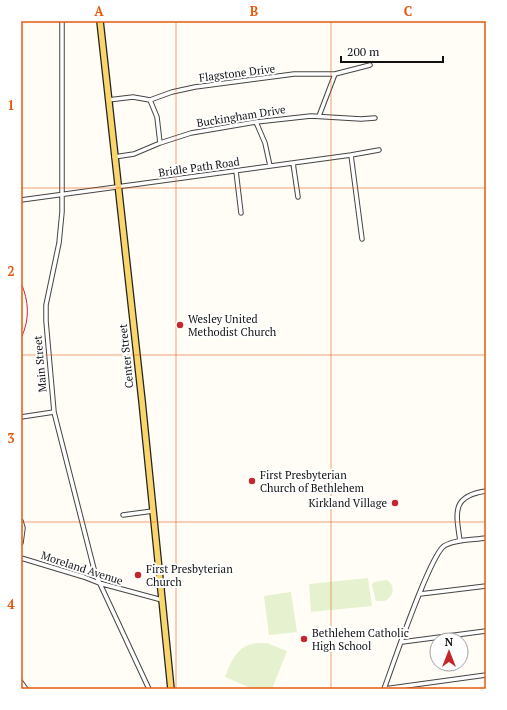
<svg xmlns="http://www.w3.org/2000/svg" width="507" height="710" font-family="'PT Serif',serif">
	<rect width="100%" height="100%" fill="#fffdf5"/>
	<path fill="#e6f2cf" d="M 368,578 L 372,606 L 311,612 L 309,584 Z
		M 387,580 C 393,584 394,589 391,596 L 385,601 L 376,601 L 372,585 L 374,582 Z
		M 291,592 L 297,632 L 269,635 L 264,596 Z
		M 259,643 L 267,643 L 287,651 L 272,689 L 253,689 L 225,677 C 232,659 238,644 259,643 Z"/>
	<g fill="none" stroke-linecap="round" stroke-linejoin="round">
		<g stroke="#444" stroke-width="5.5">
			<path id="minor" d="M 62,21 L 62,212 L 59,243 L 46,305 L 46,321 L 54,412 L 95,573 L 149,689
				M 108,100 L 133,97 L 150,100 L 172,92 L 195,87 L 294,74 L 335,74 L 370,65
				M 150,100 L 157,117 L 160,143
				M 319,116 L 335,74
				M 256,122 L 265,143 L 270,166
				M 351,155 L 362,239
				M 114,157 L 134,154 L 160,143 L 191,133 L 256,122 L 311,116 L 361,119 L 375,118
				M 293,163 L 298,197
				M 236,171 L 241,213
				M 21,200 L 351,155 L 379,150
				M 21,417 L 54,412
				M 123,515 L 153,511
				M 21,521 L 23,528 L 21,543
				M 460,541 C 456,513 451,496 486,491
				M 21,558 L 84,577 L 99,583 L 162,600
				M 420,594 L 486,586
				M 402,642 L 486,631
				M 21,682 L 26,689
				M 384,689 C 393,665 429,557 444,546 C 455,539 474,540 486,538
				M 384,689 L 486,675"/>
		</g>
		<g stroke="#222" stroke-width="8">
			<path id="primary" d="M 100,21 L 142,401 L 171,689"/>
		</g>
		<use href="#minor" stroke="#fff" stroke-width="3.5"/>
		<use href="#primary" stroke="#f9d66b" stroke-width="5.5"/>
		<path stroke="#c4262e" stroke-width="1" d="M 21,283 C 29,301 30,320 21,338"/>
	</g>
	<path fill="none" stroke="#e8590c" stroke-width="1" stroke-opacity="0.55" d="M 176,21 L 176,689M 331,21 L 331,689M 21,188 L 486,188M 21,355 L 486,355M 21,522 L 486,522"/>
	<g fill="#c4262e" stroke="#fff" stroke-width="1.5">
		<circle cx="180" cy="325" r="4"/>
		<circle cx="252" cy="481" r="4"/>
		<circle cx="395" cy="503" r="4"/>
		<circle cx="138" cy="575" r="4"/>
		<circle cx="304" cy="639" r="4"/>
	</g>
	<g text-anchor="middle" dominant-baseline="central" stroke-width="4" stroke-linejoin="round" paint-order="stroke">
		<g font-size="11" fill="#111" stroke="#fff">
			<text transform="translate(237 73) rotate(-7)">Flagstone Drive</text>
			<text transform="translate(241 116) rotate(-9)">Buckingham Drive</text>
			<text transform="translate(199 167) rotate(-8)">Bridle Path Road</text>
			<text transform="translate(126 356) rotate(-96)">Center Street</text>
			<text transform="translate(40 364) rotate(-95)">Main Street</text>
			<text transform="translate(82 568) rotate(18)">Moreland Avenue</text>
		</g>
		<g font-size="11" fill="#111" stroke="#fff" text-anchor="start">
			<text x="188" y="319">Wesley United<tspan x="188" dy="13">Methodist Church</tspan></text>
			<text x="260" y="475">First Presbyterian<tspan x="260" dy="13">Church of Bethlehem</tspan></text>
			<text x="387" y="503" text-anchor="end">Kirkland Village</text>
			<text x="146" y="569">First Presbyterian<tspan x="146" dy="13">Church</tspan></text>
			<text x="312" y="633">Bethlehem Catholic<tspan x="312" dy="13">High School</tspan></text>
		</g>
	</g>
	<rect width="507" height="710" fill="none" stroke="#ffffff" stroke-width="44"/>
	<g transform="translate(449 652)"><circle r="19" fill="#ffffff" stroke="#a0a0a0"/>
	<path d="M0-3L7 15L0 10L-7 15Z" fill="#c4262e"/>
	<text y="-6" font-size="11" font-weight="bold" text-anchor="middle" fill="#111111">N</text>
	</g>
	<path d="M341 56v6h102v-6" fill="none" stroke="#111111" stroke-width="2"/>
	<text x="347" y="56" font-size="12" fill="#111111" stroke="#ffffff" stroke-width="3" paint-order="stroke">200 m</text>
	<rect x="22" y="22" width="463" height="666" fill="none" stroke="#e8590c" stroke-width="1.5"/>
	<g font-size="13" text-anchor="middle" font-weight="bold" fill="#e8590c">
		<text x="99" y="16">A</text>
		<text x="254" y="16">B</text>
		<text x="408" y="16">C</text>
		<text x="11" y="110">1</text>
		<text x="11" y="276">2</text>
		<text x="11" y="443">3</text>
		<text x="11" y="609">4</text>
	</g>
</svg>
